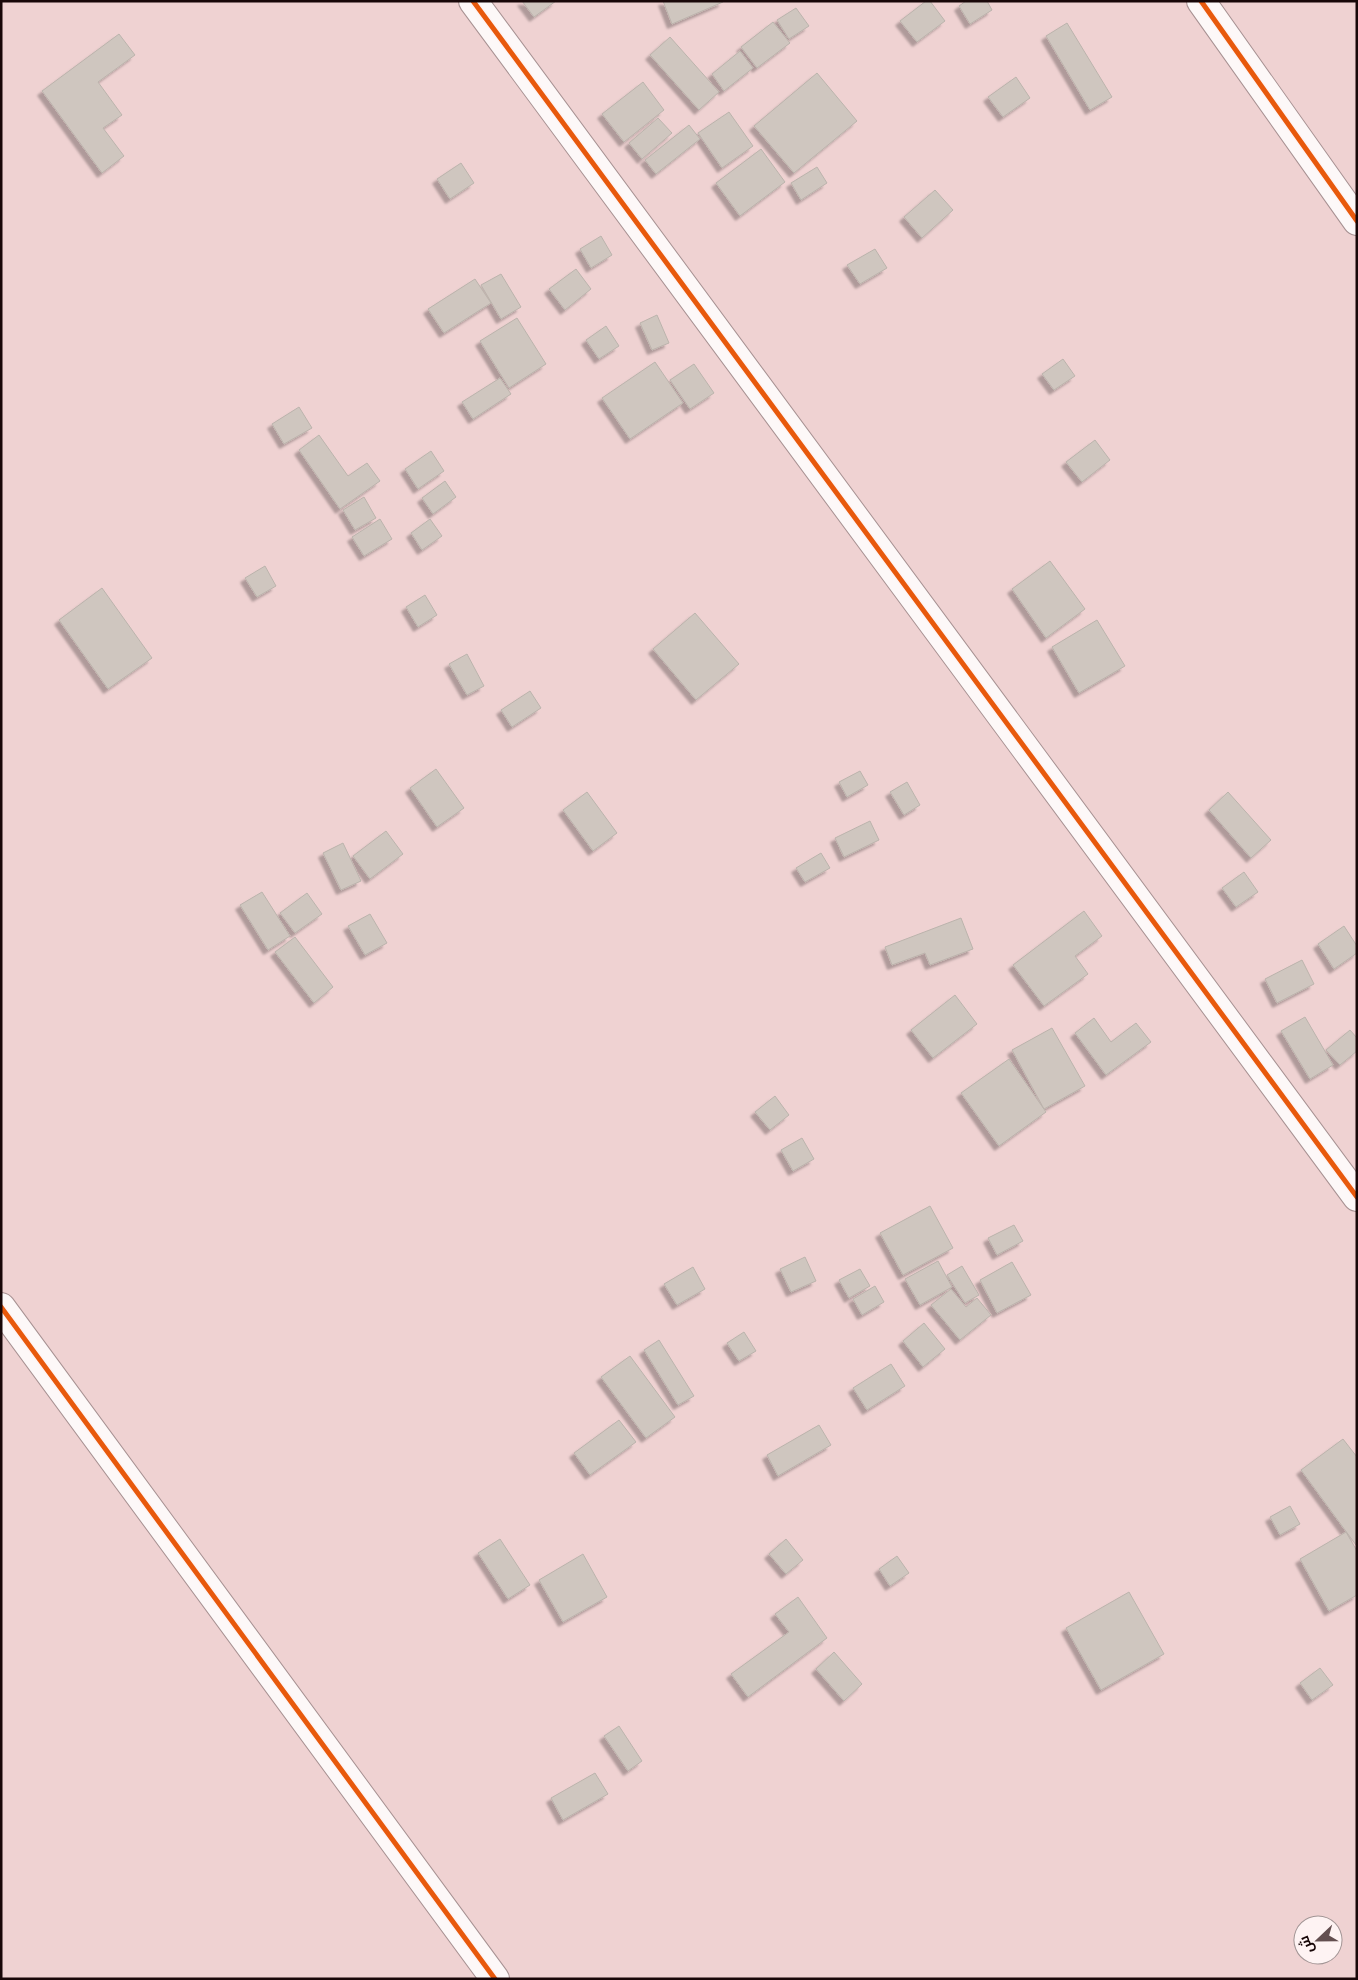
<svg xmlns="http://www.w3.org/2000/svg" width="1358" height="1980" font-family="'Source Sans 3',Cairo,sans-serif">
	<defs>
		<filter id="shadow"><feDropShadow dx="-4.5" dy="4.5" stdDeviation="1" flood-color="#0004"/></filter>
	</defs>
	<rect width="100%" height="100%" fill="#efd2d2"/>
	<path fill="#cfc6bf" stroke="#bbb3ac" filter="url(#shadow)" d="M 522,1 L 556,1 L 534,17 Z
		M 663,1 L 723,1 L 723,2 L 672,24 Z
		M 926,1 L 930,1 L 945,21 L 917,42 L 900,21 Z
		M 966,1 L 987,1 L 992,10 L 970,24 L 959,6 Z
		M 796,8 L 809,26 L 789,39 L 777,20 Z
		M 773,22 L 790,43 L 757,68 L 741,47 Z
		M 1067,23 L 1112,97 L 1090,110 L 1046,36 Z
		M 119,34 L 135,55 L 98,82 L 122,115 L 103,128 L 124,156 L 102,173 L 42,91 Z
		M 670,37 L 719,92 L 699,110 L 650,55 Z
		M 740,51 L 753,68 L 724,91 L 712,74 Z
		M 817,73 L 857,121 L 794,173 L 754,126 Z
		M 1016,77 L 1030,98 L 1003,117 L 988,97 Z
		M 643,82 L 664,110 L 624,142 L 602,114 Z
		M 729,112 L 753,146 L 722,168 L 698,133 Z
		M 658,118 L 672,133 L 642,159 L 629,143 Z
		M 689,125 L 700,139 L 656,174 L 645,160 Z
		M 761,149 L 785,182 L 740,216 L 716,183 Z
		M 461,163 L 474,183 L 450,199 L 437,179 Z
		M 817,167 L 827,183 L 801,200 L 791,183 Z
		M 935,190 L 953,210 L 922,238 L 904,217 Z
		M 601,236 L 612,255 L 591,268 L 580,249 Z
		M 875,249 L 887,268 L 860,284 L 847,265 Z
		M 576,269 L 591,289 L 565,310 L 549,289 Z
		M 501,274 L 521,307 L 501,319 L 481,285 Z
		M 475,279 L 491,303 L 444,333 L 428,309 Z
		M 657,315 L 669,343 L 652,350 L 640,323 Z
		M 517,318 L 546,364 L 509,388 L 480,341 Z
		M 606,326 L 619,346 L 599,359 L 586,340 Z
		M 1063,359 L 1075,376 L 1054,390 L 1042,374 Z
		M 655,362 L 683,403 L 630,439 L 602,398 Z
		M 694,364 L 714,393 L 690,409 L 670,380 Z
		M 500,378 L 511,394 L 473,419 L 462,402 Z
		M 299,407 L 312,428 L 284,444 L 272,424 Z
		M 319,435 L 348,476 L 367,463 L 380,481 L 340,509 L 299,450 Z
		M 1095,440 L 1110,460 L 1082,482 L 1066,462 Z
		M 431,451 L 444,471 L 418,489 L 405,469 Z
		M 445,481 L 456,497 L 433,514 L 422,498 Z
		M 364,497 L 376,518 L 355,530 L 343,510 Z
		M 380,519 L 392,539 L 364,556 L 352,537 Z
		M 430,519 L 442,536 L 422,550 L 411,533 Z
		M 1050,561 L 1085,609 L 1046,638 L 1012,589 Z
		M 265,566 L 276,586 L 257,597 L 245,578 Z
		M 102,588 L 152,658 L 108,689 L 59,620 Z
		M 425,595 L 437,615 L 418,627 L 406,607 Z
		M 695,613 L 739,664 L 696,700 L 653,649 Z
		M 1097,620 L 1125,666 L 1079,693 L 1052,647 Z
		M 467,654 L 484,686 L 467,695 L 449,664 Z
		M 530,691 L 541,708 L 512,727 L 501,710 Z
		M 436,769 L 464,808 L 437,827 L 410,788 Z
		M 860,771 L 868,785 L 847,797 L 839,782 Z
		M 907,782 L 920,805 L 904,815 L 890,792 Z
		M 587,792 L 617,833 L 593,851 L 563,810 Z
		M 1228,792 L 1271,840 L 1251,858 L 1209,810 Z
		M 870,821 L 879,840 L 844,857 L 835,838 Z
		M 386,831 L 403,854 L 370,879 L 353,856 Z
		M 343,843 L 361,881 L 341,890 L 323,853 Z
		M 821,853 L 830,868 L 805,882 L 796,868 Z
		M 1244,872 L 1258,892 L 1236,907 L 1222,888 Z
		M 262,892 L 290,936 L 268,950 L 240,905 Z
		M 307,893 L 322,914 L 295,933 L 280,913 Z
		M 1084,911 L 1102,936 L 1075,956 L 1088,974 L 1044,1006 L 1013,965 Z
		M 370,914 L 387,943 L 365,955 L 348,926 Z
		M 961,918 L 973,949 L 930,965 L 925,953 L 892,965 L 885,947 Z
		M 1344,926 L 1357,946 L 1357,953 L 1334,969 L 1318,944 Z
		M 295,937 L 333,987 L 314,1003 L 275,952 Z
		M 1302,960 L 1314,984 L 1277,1003 L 1265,979 Z
		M 955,995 L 977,1024 L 933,1058 L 911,1030 Z
		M 1305,1017 L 1333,1065 L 1310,1079 L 1281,1031 Z
		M 1094,1018 L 1111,1042 L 1136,1023 L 1151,1042 L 1106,1075 L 1075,1033 Z
		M 1052,1028 L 1085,1086 L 1044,1109 L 1012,1050 Z
		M 1350,1030 L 1357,1038 L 1357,1051 L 1340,1065 L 1326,1050 Z
		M 1009,1059 L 1046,1112 L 999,1146 L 961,1093 Z
		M 775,1096 L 789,1115 L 770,1130 L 755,1112 Z
		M 802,1138 L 814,1159 L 793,1171 L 781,1150 Z
		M 930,1206 L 953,1248 L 903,1275 L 880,1233 Z
		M 1014,1225 L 1023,1241 L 997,1255 L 988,1238 Z
		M 805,1257 L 816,1281 L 791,1292 L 780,1269 Z
		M 938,1261 L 952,1287 L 920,1305 L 905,1279 Z
		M 1012,1262 L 1031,1295 L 997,1313 L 980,1280 Z
		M 962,1266 L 979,1295 L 965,1303 L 947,1275 Z
		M 693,1267 L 705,1289 L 677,1305 L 664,1284 Z
		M 860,1269 L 870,1286 L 849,1298 L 839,1280 Z
		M 875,1286 L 884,1302 L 862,1315 L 853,1299 Z
		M 951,1289 L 966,1307 L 977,1298 L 991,1315 L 960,1340 L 931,1305 Z
		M 924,1323 L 945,1349 L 923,1367 L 903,1341 Z
		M 744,1332 L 756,1351 L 739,1361 L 727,1343 Z
		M 659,1340 L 694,1396 L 678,1405 L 644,1350 Z
		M 630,1356 L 675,1417 L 646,1438 L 601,1377 Z
		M 891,1364 L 905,1386 L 867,1410 L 853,1388 Z
		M 619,1420 L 636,1442 L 590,1475 L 574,1453 Z
		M 819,1425 L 831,1445 L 778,1476 L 767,1455 Z
		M 1343,1439 L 1357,1457 L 1356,1545 L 1301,1470 Z
		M 1290,1506 L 1300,1524 L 1280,1535 L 1270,1517 Z
		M 1346,1532 L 1357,1551 L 1357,1595 L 1329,1611 L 1300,1559 Z
		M 500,1539 L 530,1585 L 508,1599 L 478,1553 Z
		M 786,1539 L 803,1560 L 786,1574 L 769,1554 Z
		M 583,1554 L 607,1597 L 563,1622 L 539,1580 Z
		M 897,1556 L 909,1573 L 890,1586 L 879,1569 Z
		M 1129,1592 L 1164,1654 L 1101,1690 L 1066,1628 Z
		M 798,1597 L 827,1638 L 748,1697 L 731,1674 L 789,1632 L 775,1614 Z
		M 834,1652 L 862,1684 L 844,1701 L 816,1669 Z
		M 1320,1668 L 1333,1685 L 1312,1700 L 1300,1683 Z
		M 619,1726 L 642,1761 L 628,1771 L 604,1736 Z
		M 595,1773 L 608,1794 L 563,1820 L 551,1798 Z"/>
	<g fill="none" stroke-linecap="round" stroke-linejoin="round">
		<g stroke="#a79192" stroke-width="30">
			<path id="minor" d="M 473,1 L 1357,1197
				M 1201,1 L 1357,221
				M 1,1307 L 495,1979"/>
		</g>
		<use href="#minor" stroke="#fdf8f8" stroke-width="28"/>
		<g stroke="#fef3f3" stroke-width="8">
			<path id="cycleway" d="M 473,1 L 1357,1197
				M 1201,1 L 1357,221
				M 1,1307 L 495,1979"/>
		</g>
		<use href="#cycleway" stroke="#e8590c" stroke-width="5"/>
	</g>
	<rect width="1358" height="1980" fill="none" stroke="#180708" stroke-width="5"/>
	<g transform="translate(1318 1940) rotate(248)"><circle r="24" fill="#fef3f3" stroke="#a29595"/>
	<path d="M0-4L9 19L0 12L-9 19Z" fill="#634e4f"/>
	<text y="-8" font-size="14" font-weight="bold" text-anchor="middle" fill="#180708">ش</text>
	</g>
</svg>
